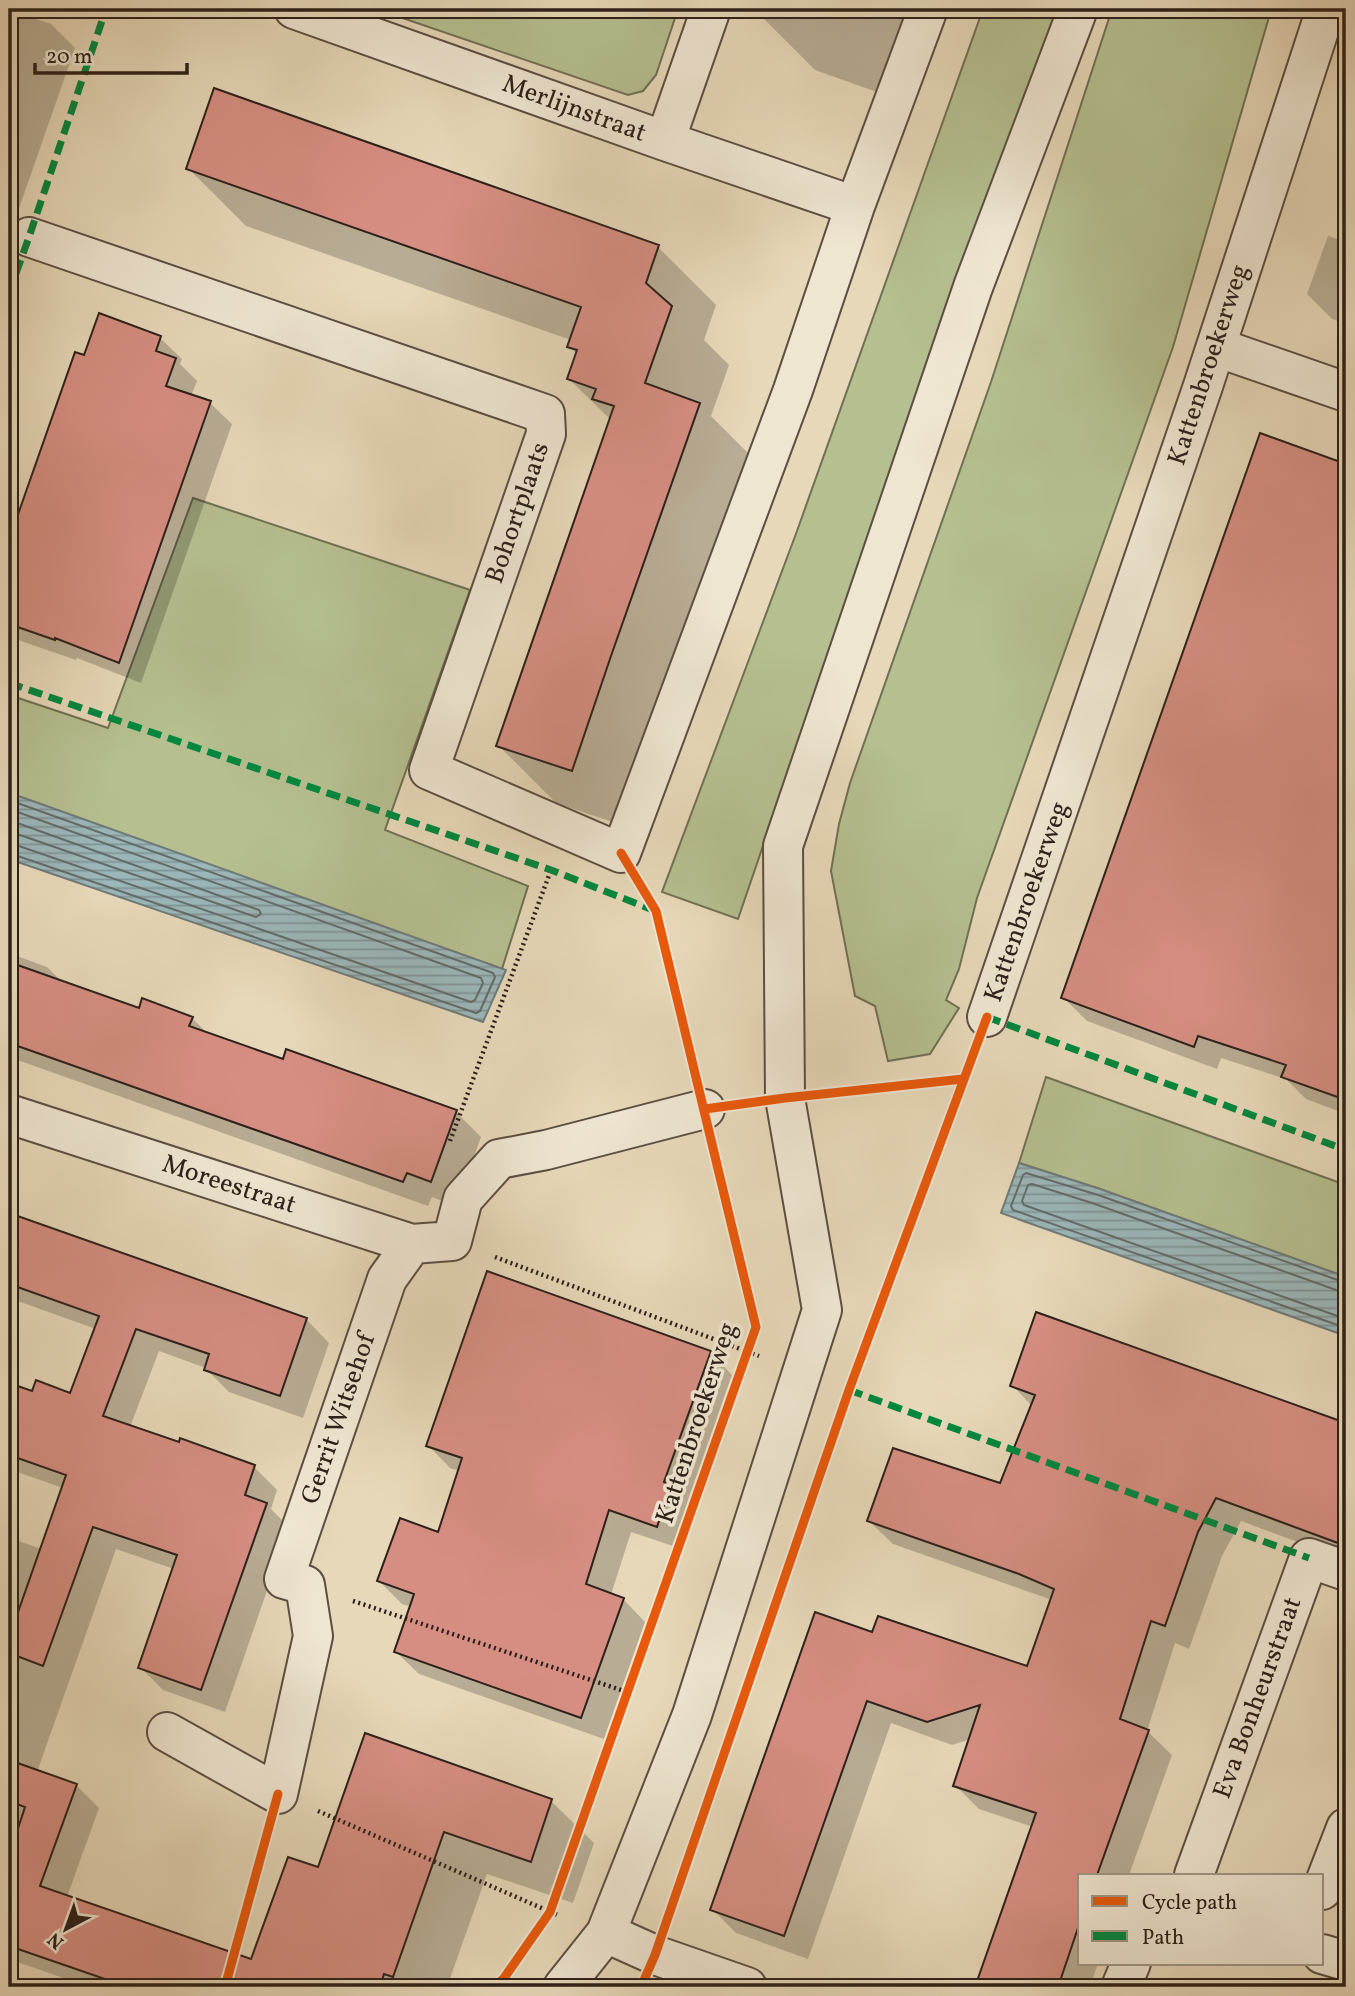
<svg xmlns="http://www.w3.org/2000/svg" width="1355" height="1996" font-family="Vollkorn,serif">
	<defs>
		<pattern id="water-rules" width="6" height="5" patternUnits="userSpaceOnUse" patternTransform="scale(1.75)"><rect width="6" height="5" fill="#9bb7ba"/><path d="M0 2.5h6" fill="none" stroke="#7f9496"/></pattern>
	</defs>
	<rect width="100%" height="100%" fill="#e7d8b9"/>
	<filter id="stains"><feTurbulence type="fractalNoise" baseFrequency=".00286" numOctaves="4"/><feColorMatrix values="0 0 0 0 .2 0 0 0 0 .09 0 0 0 0 .02 0 0 0 .5 -.17"/></filter>
	<radialGradient id="worn" r=".72"><stop offset=".6" stop-color="#630" stop-opacity="0"/><stop offset="1" stop-color="#630" stop-opacity=".3"/></radialGradient>
	<path fill="#b5bf90" stroke="#707055" stroke-width="2" d="M 376,9 L 678,9 L 656,75 L 643,91 L 628,95 Z
		M 983,9 L 1059,9 L 796,749 L 738,919 L 662,892 L 797,531 Z
		M 1112,9 L 1253,9 L 1269,17 L 1173,347 L 977,898 L 959,969 L 946,1000 L 959,1008 L 930,1054 L 888,1061 L 875,1006 L 855,996 L 831,871 L 839,824 L 850,783 L 991,382 Z
		M 193,498 L 470,590 L 385,830 L 528,886 L 502,969 L 9,793 L 9,695 L 108,728 Z
		M 1046,1077 L 1346,1185 L 1346,1277 L 1100,1189 L 1019,1163 Z"/>
	<path fill="url(#water-rules)" stroke="#6f7b7a" stroke-width="2" d="M 9,793 L 24,798 L 506,970 L 483,1022 L 9,859 Z
		M 1019,1163 L 1100,1189 L 1346,1277 L 1346,1336 L 1001,1213 Z"/>
	<path fill="#0003" d="M 757,9 L 923,9 L 891,97 L 815,70 L 756,11 Z
		M 9,10 L 51,24 L 75,48 L 9,237 Z
		M 188,168 L 658,247 L 716,305 L 704,340 L 729,365 L 711,416 L 757,462 L 630,828 L 556,803 L 498,745 L 611,420 L 569,379 L 578,355 L 569,346 L 571,340 L 246,226 Z
		M 1328,236 L 1346,242 L 1346,324 L 1332,319 L 1307,294 Z
		M 160,338 L 182,359 L 180,364 L 197,381 L 191,396 L 210,403 L 232,424 L 141,683 L 77,658 L 76,660 L 9,637 L 9,545 L 76,354 L 85,357 Z
		M 1261,436 L 1346,466 L 1346,1114 L 1306,1099 L 1286,1079 L 1221,1058 L 1217,1069 L 1087,1021 L 1064,998 Z
		M 9,953 L 47,967 L 63,983 L 140,1010 L 192,1018 L 208,1034 L 284,1061 L 456,1112 L 481,1137 L 456,1206 L 432,1197 L 428,1206 L 9,1057 Z
		M 9,1215 L 306,1319 L 329,1343 L 303,1418 L 229,1392 L 206,1369 L 206,1368 L 159,1351 L 130,1427 L 254,1467 L 277,1490 L 271,1509 L 289,1527 L 225,1712 L 163,1690 L 140,1667 L 174,1569 L 116,1549 L 37,1772 L 76,1785 L 99,1808 L 67,1897 L 247,1974 L 319,1869 L 366,1735 L 551,1801 L 594,1843 L 573,1903 L 487,1874 L 447,1987 L 89,1987 L 9,1959 L 9,1538 L 42,1549 L 63,1488 L 9,1469 L 9,1385 L 33,1394 L 71,1395 L 96,1329 L 12,1299 L 9,1309 Z
		M 1037,1315 L 1346,1425 L 1346,1560 L 1241,1521 L 1222,1556 L 1189,1649 L 1175,1643 L 1147,1731 L 1172,1755 L 1129,1875 L 1080,1875 L 1080,1963 L 1098,1963 L 1090,1987 L 977,1987 L 1033,1827 L 979,1809 L 955,1785 L 971,1739 L 952,1745 L 891,1723 L 808,1959 L 736,1933 L 712,1909 L 873,1634 L 1028,1669 L 1052,1600 L 893,1544 L 869,1521 L 1001,1485 L 1032,1406 L 1012,1385 Z
		M 710,1352 L 732,1375 L 687,1503 L 693,1509 L 679,1548 L 631,1532 L 611,1595 L 623,1599 L 645,1622 L 604,1739 L 419,1674 L 396,1652 L 412,1607 L 402,1604 L 379,1581 L 439,1534 L 460,1471 L 450,1468 L 428,1445 Z"/>
	<g fill="none" stroke-linecap="round" stroke-linejoin="round">
		<path stroke="#646c6a" stroke-width="2" d="M 9,800 L 493,973 L 495,977 L 480,1011 L 476,1013 L 9,853
			M 9,809 L 481,978 L 483,983 L 475,1000 L 471,1002 L 16,845 L 9,844
			M 9,820 L 259,910 L 261,914 L 256,917 L 20,835 L 9,834
			M 1346,1283 L 1098,1195 L 1026,1173 L 1023,1175 L 1011,1206 L 1013,1210 L 1346,1328
			M 1346,1292 L 1339,1291 L 1095,1204 L 1032,1184 L 1028,1185 L 1022,1201 L 1024,1205 L 1346,1319"/>
	</g>
	<path fill="#d68e82" stroke="#2c201a" stroke-width="2" d="M 214,88 L 659,245 L 646,283 L 672,306 L 645,383 L 700,403 L 611,656 L 572,771 L 496,746 L 614,406 L 592,399 L 596,389 L 567,379 L 577,350 L 567,347 L 581,307 L 186,169 Z
		M 99,313 L 161,336 L 156,351 L 176,358 L 166,386 L 211,401 L 119,663 L 55,638 L 55,640 L 9,624 L 9,540 L 75,352 L 84,355 Z
		M 1260,433 L 1346,464 L 1346,1100 L 1281,1077 L 1286,1065 L 1198,1036 L 1194,1047 L 1061,998 Z
		M 9,962 L 139,1008 L 142,998 L 193,1017 L 189,1026 L 283,1059 L 286,1049 L 457,1110 L 431,1182 L 407,1173 L 403,1182 L 9,1043 Z
		M 9,1213 L 307,1318 L 280,1396 L 204,1370 L 209,1354 L 136,1329 L 103,1416 L 179,1442 L 180,1438 L 255,1465 L 245,1495 L 267,1503 L 201,1690 L 138,1668 L 177,1555 L 93,1527 L 43,1666 L 9,1653 L 9,1638 L 66,1475 L 9,1455 L 9,1383 L 32,1391 L 36,1380 L 70,1393 L 99,1316 L 9,1284 Z
		M 487,1271 L 711,1351 L 664,1482 L 671,1485 L 657,1527 L 609,1510 L 586,1584 L 624,1598 L 581,1718 L 394,1652 L 414,1594 L 377,1581 L 400,1518 L 438,1532 L 462,1458 L 426,1446 Z
		M 1036,1312 L 1346,1423 L 1346,1546 L 1216,1498 L 1198,1532 L 1165,1626 L 1151,1621 L 1120,1719 L 1149,1730 L 1097,1875 L 1080,1875 L 1080,1922 L 1058,1987 L 975,1987 L 1036,1813 L 953,1786 L 980,1705 L 927,1722 L 867,1701 L 784,1936 L 710,1910 L 815,1612 L 872,1632 L 878,1616 L 1027,1666 L 1054,1589 L 1019,1574 L 867,1521 L 893,1448 L 1000,1483 L 1035,1395 L 1010,1386 Z
		M 365,1733 L 552,1799 L 531,1862 L 444,1832 L 393,1977 L 384,1974 L 380,1987 L 128,1987 L 18,1949 L 14,1958 L 9,1957 L 9,1856 L 25,1807 L 9,1801 L 9,1760 L 77,1784 L 40,1886 L 251,1959 L 288,1857 L 318,1867 Z"/>
	<g fill="none" stroke-linecap="round" stroke-linejoin="round">
		<g stroke="#5b4e42" stroke-width="42">
			<path id="minor" d="M 294,9 L 665,141 L 855,206
				M 665,141 L 711,9
				M 29,237 L 545,414 L 546,434 L 429,770 L 621,853 L 793,390 L 855,206 L 928,9
				M 1216,347 L 1346,392
				M 987,1017 L 1203,386 L 1326,9
				M 9,1114 L 412,1244 L 452,1241 L 463,1199 L 499,1159 L 546,1150 L 705,1109
				M 167,1732 L 278,1794 L 313,1636 L 305,1585 L 284,1579 L 387,1279 L 412,1244
				M 1194,1875 L 1309,1558 L 1346,1571
				M 1322,1890 L 1346,1828
				M 606,1933 L 655,1955 L 747,1987
				M 1322,1954 L 1346,1961
				M 563,1987 L 606,1933 L 692,1715 L 822,1310 L 785,1098 L 783,846 L 973,287 L 1078,9
				M 1121,1987 L 1131,1963"/>
		</g>
		<path stroke="#2c201a" stroke-width="4.5" stroke-dasharray="2 3.5" stroke-linecap="butt" d="M 450,1141 L 551,870
			M 495,1257 L 759,1356
			M 353,1601 L 627,1692
			M 318,1811 L 560,1916"/>
		<use href="#minor" stroke="#efe6d2" stroke-width="38"/>
		<path stroke="#00873e" stroke-width="7" stroke-dasharray="14 7" stroke-linecap="butt" d="M 9,293 L 29,237 L 106,9
			M 9,683 L 551,870 L 653,910
			M 987,1017 L 1346,1150
			M 849,1390 L 1309,1558"/>
		<g stroke="#efe6d2" stroke-width="13">
			<path id="cycleway" d="M 705,1109 L 785,1098 L 963,1079
				M 225,1987 L 278,1794
				M 494,1987 L 504,1978 L 550,1912 L 756,1327 L 656,911 L 621,853
				M 641,1987 L 655,1955 L 849,1390 L 987,1017"/>
		</g>
		<use href="#cycleway" stroke="#e8590c" stroke-width="9"/>
	</g>
	<g text-anchor="middle" dominant-baseline="central" stroke-width="7" stroke-linejoin="round" paint-order="stroke">
		<g font-size="26" fill="#2c201a" stroke="#efe6d2">
			<text transform="translate(574 109) rotate(20)">Merlijnstraat</text>
			<text transform="translate(1209 365) rotate(-72)">Kattenbroekerweg</text>
			<text transform="translate(518 513) rotate(-71)">Bohortplaats</text>
			<text transform="translate(1027 902) rotate(-71)">Kattenbroekerweg</text>
			<text transform="translate(229 1185) rotate(18)">Moreestraat</text>
			<text transform="translate(339 1419) rotate(-71)">Gerrit Witsehof</text>
			<text transform="translate(697 1423) rotate(-72)">Kattenbroekerweg</text>
			<text transform="translate(1258 1698) rotate(-70)">Eva Bonheurstraat</text>
		</g>
	</g>
	<rect width="1355" height="1996" fill="none" stroke="#e7d8b9" stroke-width="35"/>
	<rect x="10" y="10" width="1334" height="1975" fill="none" stroke="#2c201a" stroke-width="3.5"/>
	<rect x="18" y="18" width="1320" height="1961" fill="none" stroke="#2c201a" stroke-width="2"/>
	<rect x="1078" y="1874" width="245" height="91" fill="#efe6d2" stroke="#a19788" stroke-width="2"/>
	<rect x="1092" y="1896" width="35" height="10" fill="#e8590c" stroke="#a19788" stroke-width="2"/>
	<text x="1142" y="1909" font-size="21" fill="#2c201a">Cycle path</text>
	<rect x="1092" y="1931" width="35" height="10" fill="#00873e" stroke="#a19788" stroke-width="2"/>
	<text x="1142" y="1944" font-size="21" fill="#2c201a">Path</text>
	<g transform="translate(66 1929) rotate(221)" stroke="#efe6d2" stroke-width="5" paint-order="stroke">
	<path d="M0-5L12 26L0 18L-12 26Z" fill="#2c201a"/>
	<text y="-10" font-size="19" font-weight="bold" text-anchor="middle" fill="#2c201a">N</text>
	</g>
	<path d="M35 63v10h152v-10" fill="none" stroke="#2c201a" stroke-width="3.5"/>
	<text x="46" y="63" font-size="21" fill="#2c201a" stroke="#efe6d2" stroke-width="5" paint-order="stroke">20 m</text>
	<rect width="100%" height="100%" filter="url(#stains)"/>
	<rect width="100%" height="100%" fill="url(#worn)"/>
</svg>
